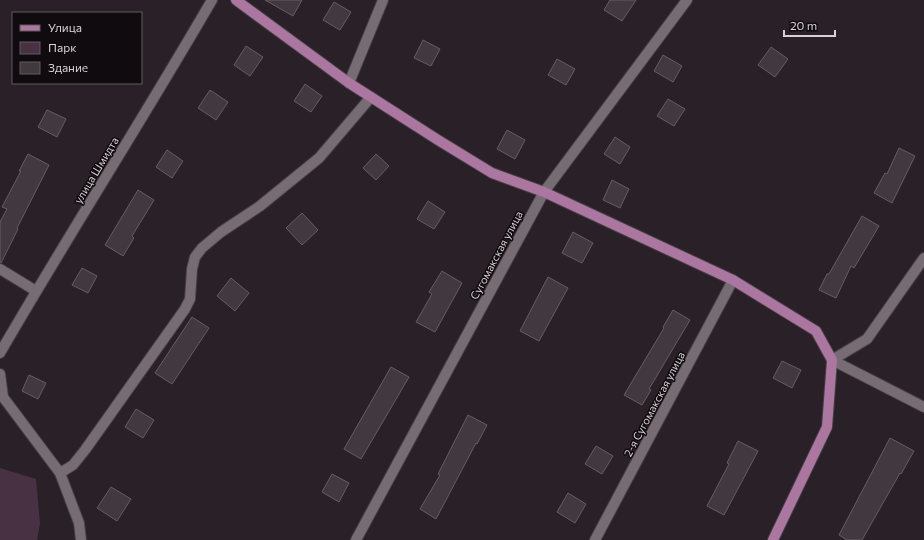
<svg xmlns="http://www.w3.org/2000/svg" width="924" height="540" font-family="Commissioner,sans-serif">
	<rect width="100%" height="100%" fill="#2a2027"/>
	<path fill="#483143" d="M 0,468 L 36,479 L 40,524 L 37,540 L 0,540 Z"/>
	<path fill="#42383f" stroke="#675c64" d="M 265,0 L 302,0 L 293,16 Z
		M 610,0 L 636,0 L 622,21 L 604,10 Z
		M 334,2 L 351,12 L 340,30 L 323,20 Z
		M 423,40 L 440,49 L 431,66 L 414,58 Z
		M 246,46 L 263,57 L 250,76 L 234,65 Z
		M 771,47 L 788,59 L 775,77 L 758,65 Z
		M 663,55 L 682,66 L 673,82 L 654,71 Z
		M 557,59 L 575,69 L 566,85 L 548,75 Z
		M 305,84 L 322,96 L 311,112 L 294,101 Z
		M 210,90 L 228,102 L 216,120 L 198,108 Z
		M 668,99 L 685,109 L 674,126 L 657,116 Z
		M 47,110 L 66,119 L 57,137 L 38,127 Z
		M 507,130 L 525,140 L 515,159 L 497,149 Z
		M 615,137 L 630,147 L 620,164 L 604,154 Z
		M 899,148 L 915,156 L 892,203 L 874,193 L 885,173 L 887,174 Z
		M 167,150 L 183,161 L 172,178 L 156,167 Z
		M 28,154 L 49,165 L 17,228 L 18,229 L 1,263 L 0,263 L 0,222 L 7,209 L 2,207 L 21,171 L 19,171 Z
		M 376,154 L 389,166 L 376,180 L 363,168 Z
		M 612,180 L 629,189 L 620,208 L 603,200 Z
		M 138,190 L 154,200 L 132,236 L 134,238 L 123,256 L 105,245 Z
		M 428,201 L 445,212 L 434,229 L 417,219 Z
		M 302,213 L 318,230 L 302,245 L 286,228 Z
		M 862,216 L 879,226 L 854,268 L 851,266 L 836,298 L 819,290 L 827,274 L 829,274 Z
		M 573,232 L 593,243 L 582,263 L 562,253 Z
		M 82,268 L 97,276 L 88,293 L 72,285 Z
		M 442,271 L 462,283 L 435,332 L 416,322 L 432,294 L 429,292 Z
		M 548,277 L 568,288 L 539,341 L 520,331 Z
		M 231,278 L 249,293 L 235,311 L 217,296 Z
		M 673,310 L 690,320 L 649,389 L 651,390 L 642,405 L 624,395 L 664,328 L 663,327 Z
		M 192,317 L 209,328 L 172,384 L 155,373 Z
		M 782,361 L 801,370 L 792,388 L 773,378 Z
		M 391,367 L 409,377 L 361,459 L 344,449 Z
		M 29,375 L 46,383 L 38,399 L 22,391 Z
		M 136,409 L 154,420 L 143,438 L 125,427 Z
		M 468,415 L 487,425 L 477,444 L 476,443 L 436,519 L 420,509 L 440,475 L 438,474 Z
		M 890,438 L 914,451 L 901,474 L 900,473 L 862,540 L 847,540 L 839,535 Z
		M 738,441 L 758,451 L 724,515 L 707,506 L 729,464 L 727,463 Z
		M 596,446 L 613,456 L 602,474 L 585,464 Z
		M 332,474 L 349,483 L 339,502 L 322,492 Z
		M 111,487 L 131,499 L 117,521 L 97,508 Z
		M 568,493 L 586,504 L 575,523 L 557,512 Z"/>
	<g fill="none" stroke-linecap="round" stroke-linejoin="round">
		<g stroke="#453e44" stroke-width="12">
			<path id="lane" d="M 0,269 L 36,291
				M 60,473 L 73,465 L 85,450 L 185,309 L 190,299 L 192,269 L 195,257 L 202,248 L 221,232 L 260,206 L 319,158 L 371,97"/>
		</g>
		<g stroke="#453e44" stroke-width="12">
			<path id="street" d="M 349,83 L 383,0
				M 0,353 C 69,234 143,119 212,0
				M 832,360 L 867,339 L 924,258
				M 832,360 L 924,407
				M 0,374 L 3,397 L 60,473 L 79,523 L 81,540
				M 356,540 L 544,192 L 687,0
				M 595,540 L 733,280"/>
		</g>
		<g stroke="#453e44" stroke-width="12">
			<path id="primary" d="M 236,0 L 349,83 L 438,140 L 492,173 L 544,192 L 733,280 L 816,331 L 832,360 L 827,427 L 773,540"/>
		</g>
		<use href="#lane" stroke="#776c74" stroke-width="10"/>
		<use href="#street" stroke="#776c74" stroke-width="10"/>
		<use href="#primary" stroke="#ab769f" stroke-width="10"/>
	</g>
	<g text-anchor="middle" dominant-baseline="central" stroke-width="3" stroke-linejoin="round" paint-order="stroke">
		<g font-size="11" fill="#d8d2d7" stroke="#100b0e">
			<text transform="translate(96 170) rotate(-59)">улица Шмидта</text>
			<text transform="translate(496 255) rotate(-62)">Сугомакская улица</text>
			<text transform="translate(654 404) rotate(-62)">2-я Сугомакская улица</text>
		</g>
	</g>
	<rect x="12" y="12" width="130" height="72" fill="#100b0e" stroke="#605b5e"/>
	<rect x="20" y="25" width="20" height="6" fill="#ab769f" stroke="#605b5e"/>
	<text x="48" y="32" font-size="12" fill="#d8d2d7">Улица</text>
	<rect x="20" y="42" width="20" height="12" fill="#483143" stroke="#605b5e"/>
	<text x="48" y="52" font-size="12" fill="#d8d2d7">Парк</text>
	<rect x="20" y="62" width="20" height="12" fill="#42383f" stroke="#605b5e"/>
	<text x="48" y="72" font-size="12" fill="#d8d2d7">Здание</text>
	<path d="M784 30v6h51v-6" fill="none" stroke="#d8d2d7" stroke-width="2"/>
	<text x="790" y="30" font-size="12" fill="#d8d2d7" stroke="#100b0e" stroke-width="3" paint-order="stroke">20 m</text>
</svg>
